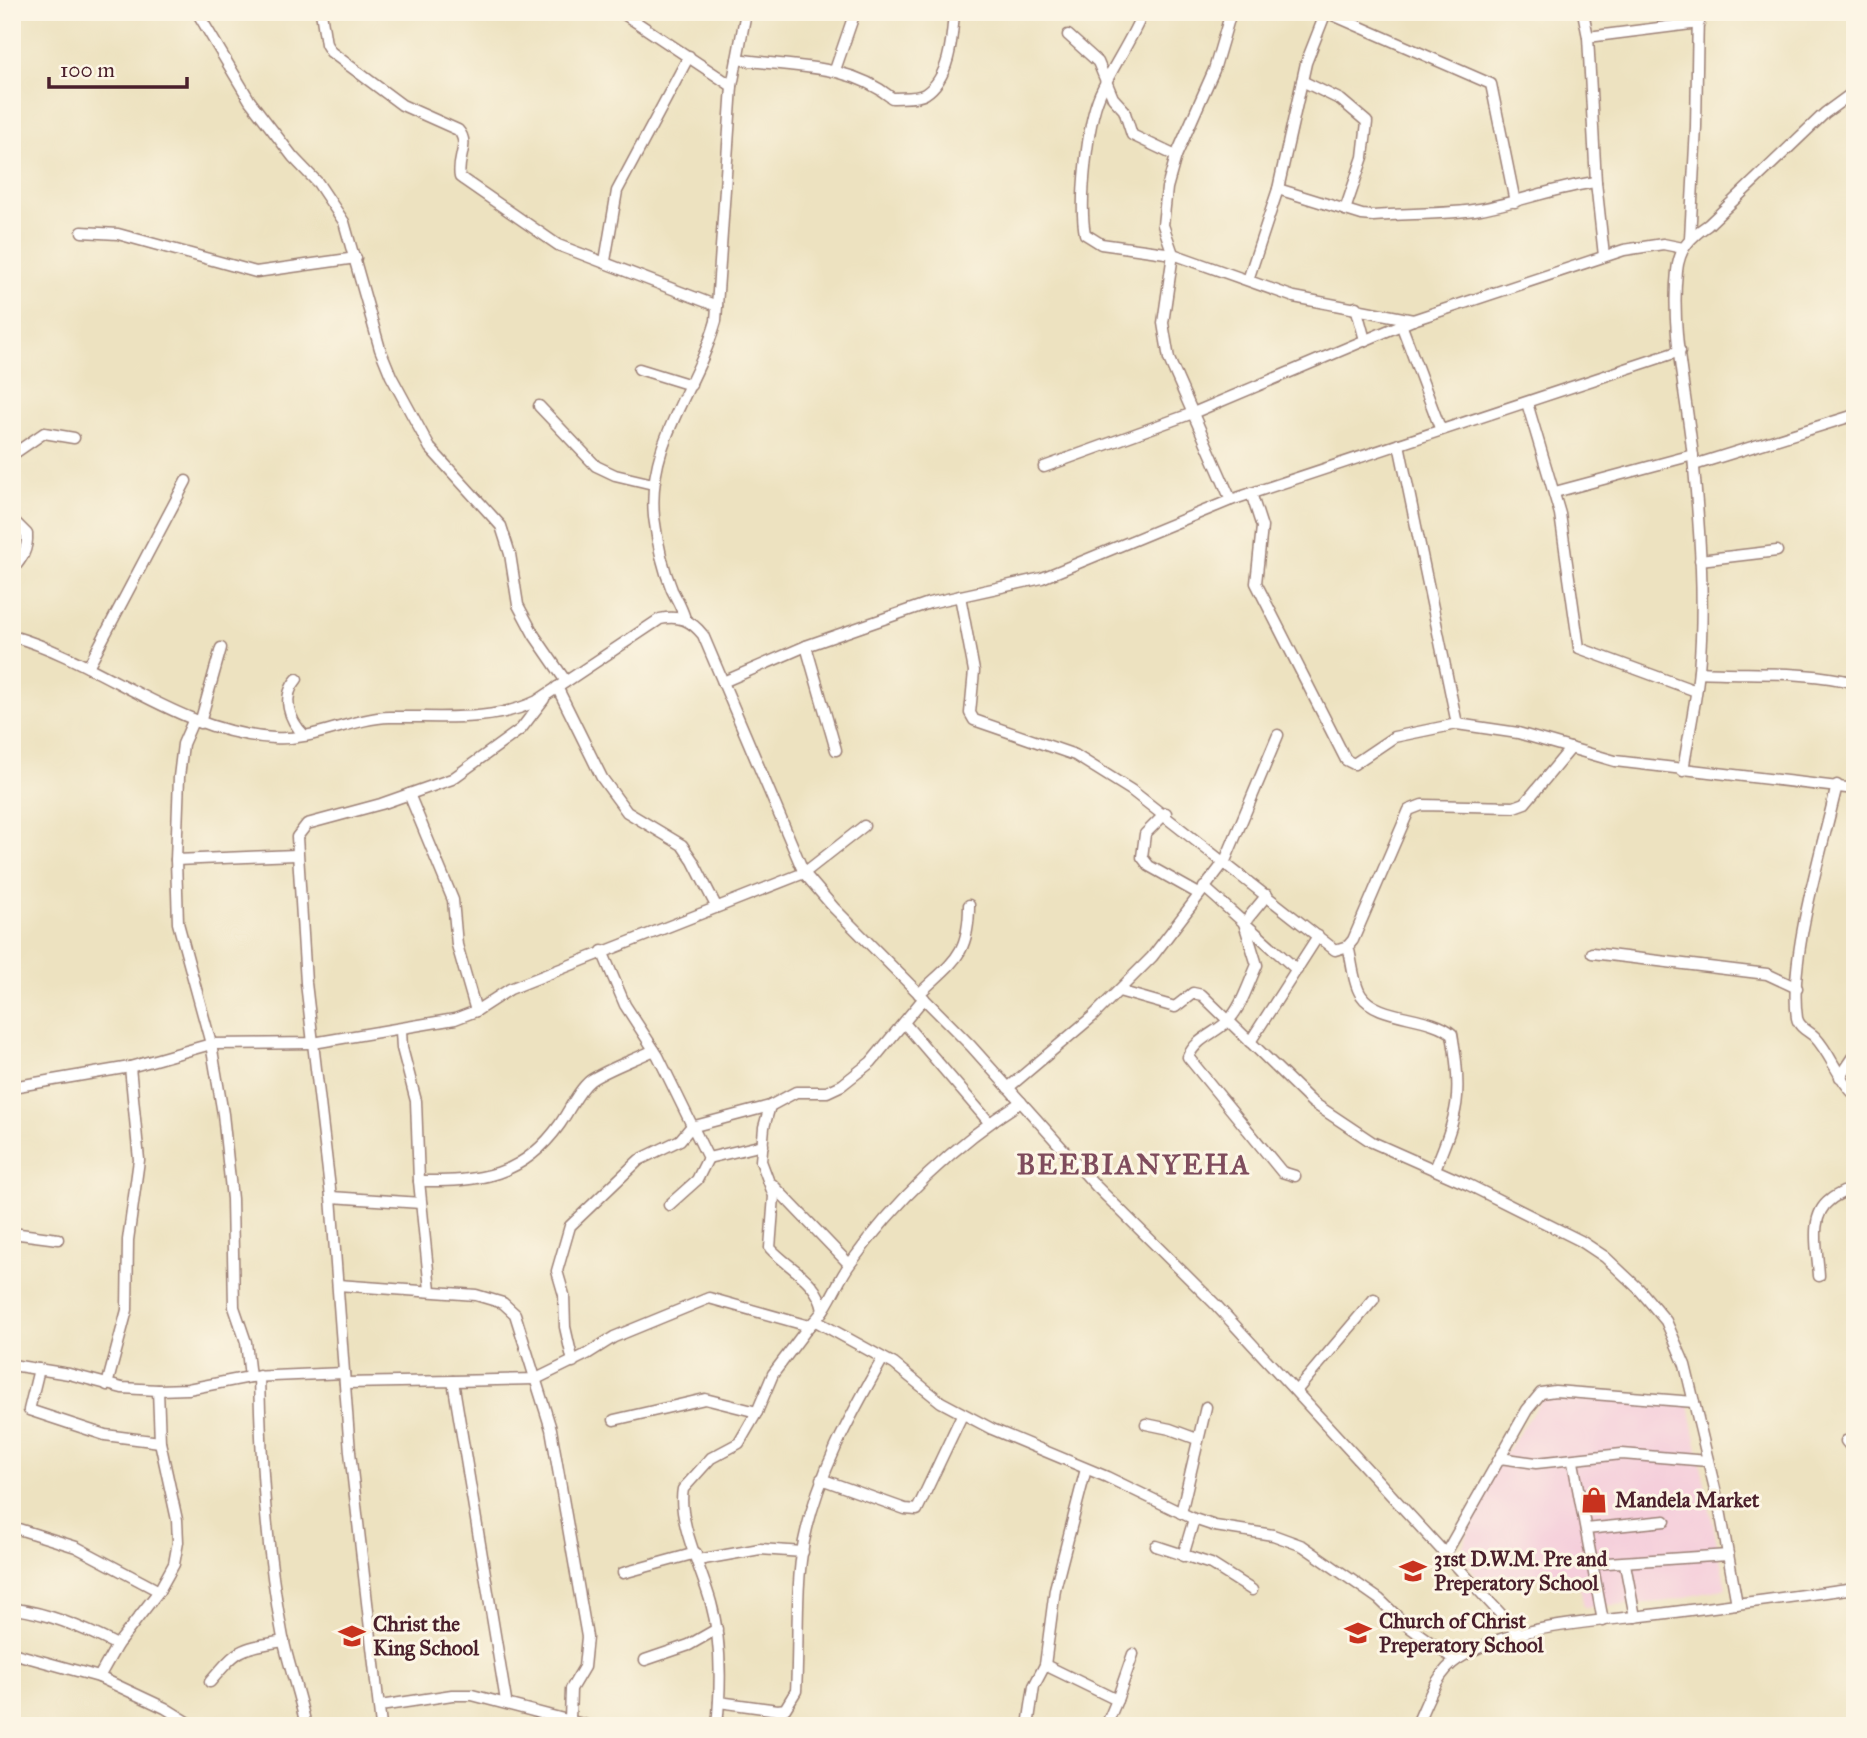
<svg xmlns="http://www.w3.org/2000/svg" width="1867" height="1738" font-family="'IM FELL Great Primer',serif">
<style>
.built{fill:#f5cfdb}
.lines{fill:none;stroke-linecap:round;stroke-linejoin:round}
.minor-casing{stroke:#9c8076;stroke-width:13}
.minor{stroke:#fff;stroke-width:10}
.labels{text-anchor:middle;stroke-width:6;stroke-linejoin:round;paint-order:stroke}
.poi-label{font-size:21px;font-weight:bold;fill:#4a1f2b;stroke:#fcf5e5;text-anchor:start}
.district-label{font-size:28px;font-weight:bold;letter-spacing:2px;fill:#7f4c5d;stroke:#fcf5e5}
</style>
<rect width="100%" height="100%" fill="#fcf5e5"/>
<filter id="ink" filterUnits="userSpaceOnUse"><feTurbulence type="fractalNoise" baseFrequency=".0143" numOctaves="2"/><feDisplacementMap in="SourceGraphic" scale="14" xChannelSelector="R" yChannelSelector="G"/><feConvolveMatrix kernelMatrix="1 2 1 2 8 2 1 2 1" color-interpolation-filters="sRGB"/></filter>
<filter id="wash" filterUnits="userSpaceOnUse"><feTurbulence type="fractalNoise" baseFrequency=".00686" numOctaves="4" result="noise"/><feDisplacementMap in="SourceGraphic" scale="28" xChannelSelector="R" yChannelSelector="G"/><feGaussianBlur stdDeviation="1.57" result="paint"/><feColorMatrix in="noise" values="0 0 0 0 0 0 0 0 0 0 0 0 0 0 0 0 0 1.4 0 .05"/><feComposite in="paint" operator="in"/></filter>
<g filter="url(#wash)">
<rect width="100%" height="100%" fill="#ede2c0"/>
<path class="built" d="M1544,1396l145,9 37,183 -63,14 -79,5 -7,-34 -94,12 -23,-32 32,-80z"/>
</g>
<g filter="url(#ink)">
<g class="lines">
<g class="minor-casing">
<g id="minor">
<path d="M197,12l53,89 43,56 25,26 26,39 36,127 11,27 39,72 71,78 9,28 8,51 16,30 31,45"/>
<path d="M321,12l5,32 5,8 71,53 56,25c13,14 -2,29 2,47l4,3 94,65 159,61"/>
<path d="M621,12l111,74"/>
<path d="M1143,12c-12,29 -30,54 -43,82 -13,30 -21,109 -15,140l16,10 72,10 121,43 119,23"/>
<path d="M1231,12l-17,58 -38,86 -9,32 -4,37 10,29 -10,69 6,36 62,141"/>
<path d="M1326,12l165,72 24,118"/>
<path d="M1583,12l5,25 8,145 8,74"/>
<path d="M1068,35l30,27 15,36 11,12 8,25 44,21"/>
<path d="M1588,37l111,-14"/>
<path d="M737,59c54,9 110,3 155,39 9,-1 25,1 33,-4 25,-16 27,-55 29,-82"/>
<path d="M835,70l20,-58"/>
<path d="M1302,81l39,19 26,22 -4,35 -18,53"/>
<path d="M1278,189l84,26 11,1c35,-3 73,-1 107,-7 40,-7 76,-22 116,-27"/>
<path d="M82,232l36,2 138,38 100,-14"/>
<path d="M1690,238l6,-111 2,-115"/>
<path d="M605,261l12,-70 72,-135"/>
<path d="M1248,280l30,-91 28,-126 20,-51"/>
<path d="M1356,307l9,33"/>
<path d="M1401,324l39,104"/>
<path d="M639,369l52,16"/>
<path d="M1527,403l33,111 19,134 117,43"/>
<path d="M539,406l57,60 19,9 38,9"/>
<path d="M1399,444l58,280"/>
<path d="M12,455l32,-22 30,5"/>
<path d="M1694,465l161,-50"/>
<path d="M1044,467l149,-54 220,-93 211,-70 39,-6 20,4"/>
<path d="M1555,492l138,-37"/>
<path d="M1251,493l11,34 -6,56 90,177 8,4 40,-27 63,-13 61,9 97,28 240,28"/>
<path d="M12,519l15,15c1,15 -5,25 -15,36"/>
<path d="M1700,560l77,-9"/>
<path d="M960,596l14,75 -4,42 4,7 101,35 56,35 204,160 13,-4 5,-6 56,-130 13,-5 92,2 11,-4 46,-55"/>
<path d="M685,619c-3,-11 -8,-19 -13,-29 -9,-22 -15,-49 -18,-73 -7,-77 42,-126 62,-196l16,-235 14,-74"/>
<path d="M12,636c91,26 166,97 262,102 41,3 77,-20 116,-21 49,-1 101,6 147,-16l123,-82c19,-4 31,1 43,16l101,238 30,35 137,138 125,140 120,119 304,330"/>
<path d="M806,646l30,104"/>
<path d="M88,667l98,-186"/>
<path d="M1699,672c51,3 107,-2 156,11"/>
<path d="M297,679c-16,18 -8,41 7,56"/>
<path d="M723,682l83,-36 123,-43 113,-25 189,-78 449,-149"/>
<path d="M557,687l45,91 25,34 55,33 11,16 23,45"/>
<path d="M193,721l-10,23 -4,33 -3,83 2,63 33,121 12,70 9,85 2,108 12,35 4,35"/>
<path d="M200,723l21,-75"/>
<path d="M1683,771c5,-34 13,-67 16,-101 6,-67 1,-135 -5,-202 -5,-64 -24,-132 -17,-197 2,-22 13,-34 31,-46l117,-112 30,-22"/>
<path d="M1837,785c-14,61 -49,173 -40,233 2,10 12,13 18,19 16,17 23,42 40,58"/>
<path d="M409,794l44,106 4,45 19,66"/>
<path d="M1166,813l-21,21 -3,23 7,9 50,28"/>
<path d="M176,860l120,-5"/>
<path d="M1204,887l93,83"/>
<path d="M1267,895l-23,28 13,42c-8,17 -15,41 -28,55 -14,14 -33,18 -41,37l94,115 13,4"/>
<path d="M1348,946c4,14 5,37 13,49 16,25 68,19 91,39 11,62 6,79 -17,135"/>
<path d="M602,951l23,54 33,51 50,102 -11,22 -28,25"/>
<path d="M1592,953l175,21 30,14"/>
<path d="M1119,991l56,16 18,-14 9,2 110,107 60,40 97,43 112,56 24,16 34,32 27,32 19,44 35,145 17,94"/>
<path d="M919,994c34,-33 50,-38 50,-89"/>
<path d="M905,1024l84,98"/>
<path d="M401,1031l1,17 14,53 3,80 11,109"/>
<path d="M1250,1042l68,-106"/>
<path d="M1840,1077l15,-22"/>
<path d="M12,1087l118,-20 81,-23 102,-1 142,-24 21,-8 34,-22 294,-116 60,-47"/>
<path d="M1008,1088l84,-71 60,-60 73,-96 53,-126"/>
<path d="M770,1106l-6,21 -3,34 13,35 -4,52c19,21 47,31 53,62"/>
<path d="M708,1158l55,-13"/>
<path d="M419,1181c60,1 104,-4 141,-57 9,-13 19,-35 31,-44 19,-12 43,-20 63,-30"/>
<path d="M772,1184l77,80"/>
<path d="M331,1197l90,6"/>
<path d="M12,1233l46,6"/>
<path d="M1819,1276c-1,-24 -11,-60 11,-76 7,-6 17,-9 25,-14"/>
<path d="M338,1285l138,10 27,8 12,11 36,115 36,208 -3,30 -13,22 -1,31"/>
<path d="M816,1321l78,43 47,38 51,27 115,48 87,42 21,7 58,9 30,11 76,53 26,25 50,36"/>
<path d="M573,1362l-8,-35 -1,-32 -7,-24 13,-45 69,-66 41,-20 11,-13 79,-21 26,-14h31l15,-7 29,-23 53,-64"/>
<path d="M12,1365l57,9 53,14 36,2 30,-1 62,-12 94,-4"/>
<path d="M39,1369l-10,41 76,25 55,7"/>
<path d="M259,1376c2,88 7,175 24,262 6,29 17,58 23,88"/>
<path d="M453,1381l83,-2 51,-25 27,-17 95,-39 100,28c19,-15 27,-43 41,-62 45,-63 106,-121 171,-162"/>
<path d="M345,1383l108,-2 53,320"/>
<path d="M107,1385l20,-75 1,-70 11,-80 -9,-93"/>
<path d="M1296,1391l78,-92"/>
<path d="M614,1420l91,-21 52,13"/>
<path d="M1146,1424l24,5 27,10"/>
<path d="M1846,1441l9,11"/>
<path d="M1500,1458l36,5 86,-9 86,7"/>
<path d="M1573,1462l30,159"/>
<path d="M821,1479l84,30 12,1 45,-95"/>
<path d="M1181,1513l25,-106"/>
<path d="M12,1527l64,20 83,44"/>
<path d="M1586,1529l79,-8"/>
<path d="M1156,1546l55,18 41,26"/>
<path d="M1446,1553l81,-143 14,-17 14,-2 139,11"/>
<path d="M1183,1556l11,-37"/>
<path d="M698,1560l62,-11 43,3"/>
<path d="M1592,1564l136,-9"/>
<path d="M1625,1564l10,53"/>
<path d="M623,1573l73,-20"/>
<path d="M12,1614l4,-5c35,5 70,20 101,36"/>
<path d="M12,1653l87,24 66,31 29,18"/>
<path d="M645,1660l44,-15 28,-16"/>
<path d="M1045,1665l72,35 -11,26"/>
<path d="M99,1677l18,-32 42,-54 15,-27 4,-22 -1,-22 -17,-78 -2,-52"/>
<path d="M210,1682c30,-35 28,-33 74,-41"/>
<path d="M1117,1700l16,-46"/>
<path d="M719,1702l59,8 7,-1 11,-18c3,-48 -1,-104 8,-150 14,-67 45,-123 78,-181"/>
<path d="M380,1706l72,-11h20l118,31"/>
<path d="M381,1726l-31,-274 -19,-255 -25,-214 -9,-146 10,-13 74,-20 71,-25 69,-50 23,-30"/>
<path d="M717,1726c4,-40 5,-84 -6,-123 -9,-33 -34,-82 -28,-114l28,-31 28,-15 18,-31 16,-38 36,-48"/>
<path d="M1028,1726l6,-40 11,-21 10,-76 31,-120"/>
<path d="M1416,1726c11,-23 20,-53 42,-67 53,-35 139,-37 201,-45 65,-8 131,-17 196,-26"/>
</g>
</g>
<use href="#minor" class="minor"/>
</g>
</g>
<defs>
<g id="shop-bare" transform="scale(2.1)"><path d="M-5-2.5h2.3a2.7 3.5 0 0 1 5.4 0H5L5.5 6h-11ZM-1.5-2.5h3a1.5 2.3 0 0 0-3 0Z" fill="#c8321e" stroke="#fcf5e5" stroke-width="2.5" paint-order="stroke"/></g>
<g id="school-bare" transform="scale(2.1)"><path d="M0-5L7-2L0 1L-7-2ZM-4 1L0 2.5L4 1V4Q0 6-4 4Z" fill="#c8321e" stroke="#fcf5e5" stroke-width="2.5" paint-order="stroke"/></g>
</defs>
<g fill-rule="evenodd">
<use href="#shop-bare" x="1594" y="1500"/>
<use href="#school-bare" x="1413" y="1571"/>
<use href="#school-bare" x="1358" y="1633"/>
<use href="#school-bare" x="352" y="1636"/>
</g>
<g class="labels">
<g class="poi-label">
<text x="1615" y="1507">Mandela Market</text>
<text x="1434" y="1566">31st D.W.M. Pre and<tspan x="1434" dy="24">Preperatory School</tspan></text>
<text x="1379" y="1628">Church of Christ<tspan x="1379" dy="24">Preperatory School</tspan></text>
<text x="373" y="1631">Christ the<tspan x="373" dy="24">King School</tspan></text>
</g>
<g class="district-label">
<text x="1134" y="1174">BEEBIANYEHA</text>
</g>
</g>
<rect width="1867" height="1738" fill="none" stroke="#fcf5e5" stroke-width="42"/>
<path d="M49 77v10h138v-10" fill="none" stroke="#4a1f2b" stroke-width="3.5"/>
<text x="60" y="77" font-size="21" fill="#4a1f2b" stroke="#fcf5e5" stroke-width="5" paint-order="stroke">100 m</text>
</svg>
